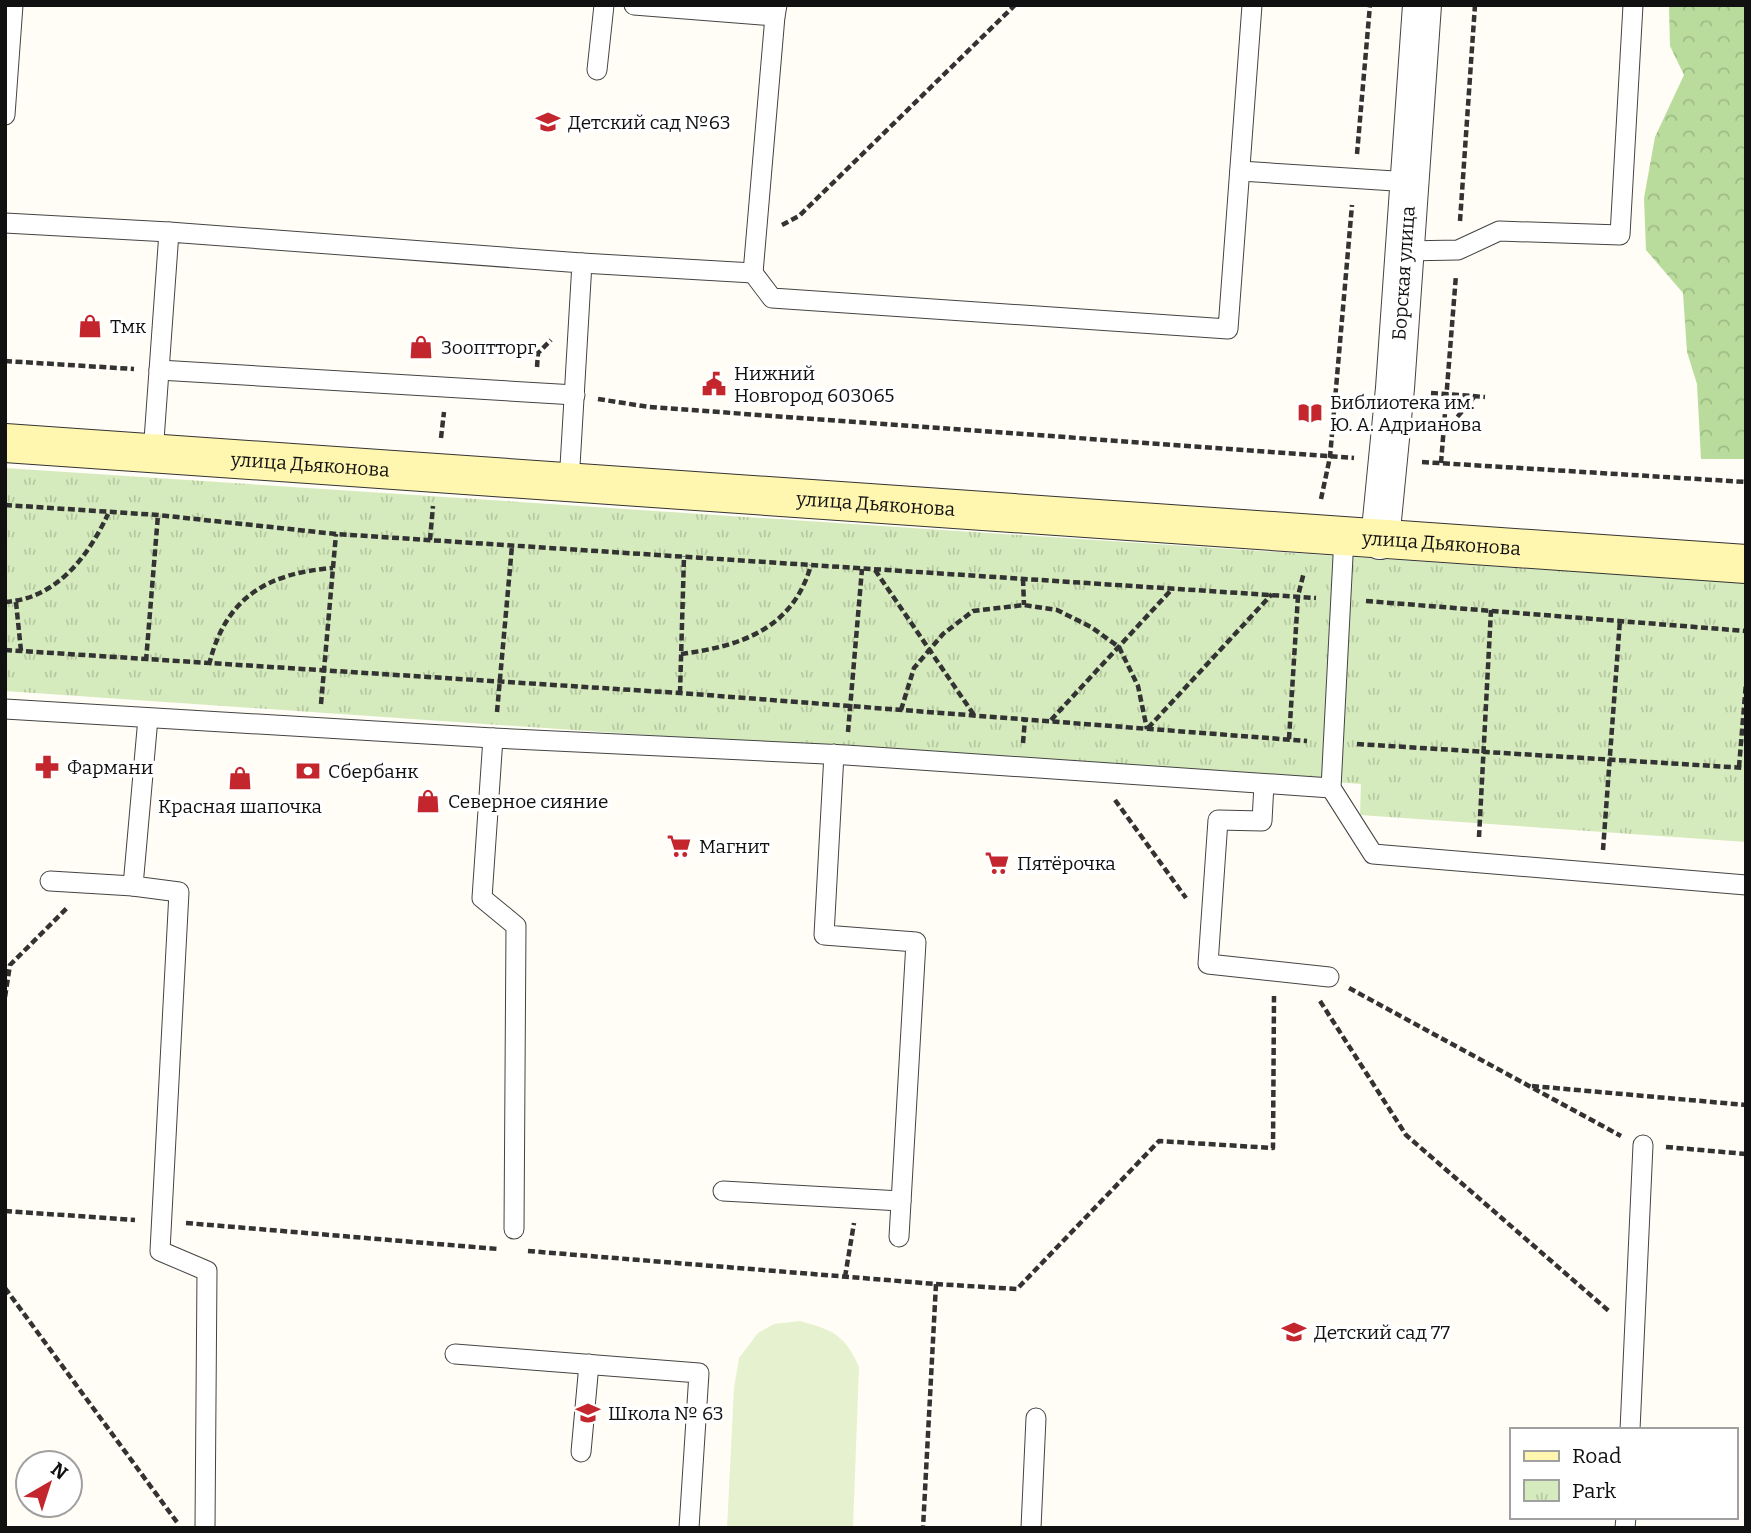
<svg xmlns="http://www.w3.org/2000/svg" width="1751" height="1533" font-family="Bitter,serif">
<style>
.forest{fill:url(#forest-crowns)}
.park{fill:url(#park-tufts)}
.pitch{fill:#e6f2cf}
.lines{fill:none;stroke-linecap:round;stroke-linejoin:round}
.service-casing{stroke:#444;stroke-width:21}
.minor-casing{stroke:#444;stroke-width:40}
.secondary-casing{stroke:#333;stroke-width:40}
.path{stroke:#333;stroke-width:4.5;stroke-dasharray:7 3.5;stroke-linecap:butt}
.service{stroke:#fff;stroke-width:19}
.minor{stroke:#fff;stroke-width:38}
.secondary{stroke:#fff6b0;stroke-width:38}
.labels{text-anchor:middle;stroke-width:7;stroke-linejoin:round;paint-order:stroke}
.poi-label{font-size:19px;fill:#111;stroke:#fff;text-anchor:start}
.street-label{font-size:19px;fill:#111;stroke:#fff}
</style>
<defs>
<pattern id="forest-crowns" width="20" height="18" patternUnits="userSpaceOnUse" patternTransform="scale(1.75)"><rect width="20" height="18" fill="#b9dc9c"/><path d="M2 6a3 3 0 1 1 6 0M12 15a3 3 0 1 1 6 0" fill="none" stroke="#9ebc85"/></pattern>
<pattern id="park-tufts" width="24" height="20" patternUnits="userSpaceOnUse" patternTransform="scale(1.75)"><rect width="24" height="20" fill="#d5ebbd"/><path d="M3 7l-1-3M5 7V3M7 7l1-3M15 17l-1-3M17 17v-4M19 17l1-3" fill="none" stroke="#b6c8a1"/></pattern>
</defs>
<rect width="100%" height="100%" fill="#fffdf5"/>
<path class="forest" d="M1669,5h77v454h-45l-4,-75 -10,-32 -4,-59 -37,-43 -2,-52 11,-61 29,-62 -14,-29z"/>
<path class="park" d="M5,468l1741,115v259l-386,-27 1,-31 -1356,-93z"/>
<path class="pitch" d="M800,1321c33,9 45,14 59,46l-6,161h-126l7,-140 5,-30 19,-25 16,-9z"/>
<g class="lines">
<g class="service-casing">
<g id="service">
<path d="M634,5l141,11 2,-11"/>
<path d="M597,70l7,-65"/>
<path d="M5,115l8,-110"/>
<path d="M1240,171l170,11"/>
<path d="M5,223l164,9"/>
<path d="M1405,251l53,-1 41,-19 121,4 13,-230"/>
<path d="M582,263l171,10 19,25 456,31 24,-324"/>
<path d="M753,273l22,-257"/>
<path d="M159,370l416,25"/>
<path d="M153,454l16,-222 413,31 -13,220"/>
<path d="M1344,537l-13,251 42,66 373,31"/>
<path d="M5,709l488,29 353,17 485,33"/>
<path d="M148,718l-15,168 46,6 -19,359 47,20 -2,257"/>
<path d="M493,738l-11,160 34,28 -2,303"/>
<path d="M834,754l-10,181 92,7 -17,295"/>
<path d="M1264,784l-2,37 -44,-1 -10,144 121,13"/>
<path d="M50,881l83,5"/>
<path d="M723,1191l178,10"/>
<path d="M455,1354l244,19 -10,155"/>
<path d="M1630,1430l13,-285"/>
<path d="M581,1452l8,-88"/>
<path d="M1031,1528l5,-110"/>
<path d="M1625,1528l1,-11"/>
</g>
</g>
<g class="minor-casing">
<g id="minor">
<path id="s1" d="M1380,540l15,-152 27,-383"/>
</g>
</g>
<g class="secondary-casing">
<g id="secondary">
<path id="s2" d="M5,443l1741,121"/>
</g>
</g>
<g class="path">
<path d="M1357,154l13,-149"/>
<path d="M1460,221l15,-216"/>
<path d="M782,225l17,-9 216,-211"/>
<path d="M5,361l129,8"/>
<path d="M537,367l1,-14 13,-13"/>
<path d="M1431,393l54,4"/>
<path d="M598,399l51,8 705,51"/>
<path d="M1444,433l30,-36"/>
<path d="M441,438l3,-26"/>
<path d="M1422,462l324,20"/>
<path d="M1441,463l15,-188"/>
<path d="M1321,499l9,-42 22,-252"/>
<path d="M5,505l153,10 178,19 980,64"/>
<path d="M430,540l3,-34"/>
<path d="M875,570l99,145"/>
<path d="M1023,579l1,26"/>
<path d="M1366,601l380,30"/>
<path d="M5,602c51,-3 83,-45 103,-88"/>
<path d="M16,602l5,49"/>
<path d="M5,650l675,43 627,48"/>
<path d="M681,654c60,-8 112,-25 130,-89"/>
<path d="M146,661l12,-146"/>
<path d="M209,665c16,-67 58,-92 124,-97"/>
<path d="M680,693l4,-137"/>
<path d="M321,704l15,-170"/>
<path d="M901,710l13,-42 29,-34 30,-23 51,-6 33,5 34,17 28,20 19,39 9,43"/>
<path d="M497,712l15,-166"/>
<path d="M1051,720l122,-132"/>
<path d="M1148,728l124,-134"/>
<path d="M848,732l14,-163"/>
<path d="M1289,739l9,-143 6,-24"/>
<path d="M1023,743l2,-24"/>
<path d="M1357,744l389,24"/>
<path d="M1739,767l7,-84"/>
<path d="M1115,800l71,98"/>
<path d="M1479,837l12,-227"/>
<path d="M1603,850l17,-230"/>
<path d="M1349,988l272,148"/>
<path d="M5,997l5,-32 58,-58"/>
<path d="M1320,1001l86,134 204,177"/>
<path d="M1532,1086l214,19"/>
<path d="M1666,1147l80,7"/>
<path d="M5,1211l130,9"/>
<path d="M186,1223l312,26"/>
<path d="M528,1251l408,33 -13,244"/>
<path d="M845,1277l9,-54"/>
<path d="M936,1284l81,5 142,-148 114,7 1,-152"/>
<path d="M5,1288l174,237"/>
</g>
<use href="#service" class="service"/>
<use href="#minor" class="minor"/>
<use href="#secondary" class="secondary"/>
</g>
<defs>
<g id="school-bare" transform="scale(1.89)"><path d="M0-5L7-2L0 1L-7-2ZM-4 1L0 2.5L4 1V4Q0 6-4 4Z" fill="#c4262e" stroke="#fff" stroke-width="2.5" paint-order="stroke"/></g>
<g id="shop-bare" transform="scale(1.89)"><path d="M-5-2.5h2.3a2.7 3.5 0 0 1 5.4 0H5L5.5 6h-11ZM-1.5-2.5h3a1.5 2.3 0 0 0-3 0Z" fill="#c4262e" stroke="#fff" stroke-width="2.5" paint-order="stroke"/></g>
<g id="civic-bare" transform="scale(1.89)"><path d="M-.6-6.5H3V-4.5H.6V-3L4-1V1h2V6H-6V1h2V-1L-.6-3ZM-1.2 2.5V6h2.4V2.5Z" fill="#c4262e" stroke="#fff" stroke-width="2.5" paint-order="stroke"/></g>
<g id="library-bare" transform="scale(1.89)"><path d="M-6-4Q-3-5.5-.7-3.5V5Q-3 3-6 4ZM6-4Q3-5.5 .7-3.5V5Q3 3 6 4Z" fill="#c4262e" stroke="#fff" stroke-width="2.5" paint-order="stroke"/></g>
<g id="pharmacy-bare" transform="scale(1.89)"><path d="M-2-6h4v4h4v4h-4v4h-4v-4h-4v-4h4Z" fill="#c4262e" stroke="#fff" stroke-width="2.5" paint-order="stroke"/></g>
<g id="bank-bare" transform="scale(1.89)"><path d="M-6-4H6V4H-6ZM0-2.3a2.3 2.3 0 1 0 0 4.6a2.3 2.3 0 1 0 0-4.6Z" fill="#c4262e" stroke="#fff" stroke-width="2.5" paint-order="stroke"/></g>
<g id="supermarket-bare" transform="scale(1.89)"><path d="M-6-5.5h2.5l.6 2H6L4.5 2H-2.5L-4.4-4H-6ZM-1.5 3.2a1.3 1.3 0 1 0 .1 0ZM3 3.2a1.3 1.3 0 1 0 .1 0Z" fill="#c4262e" stroke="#fff" stroke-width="2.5" paint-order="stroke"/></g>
</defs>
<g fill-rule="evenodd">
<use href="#school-bare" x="548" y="122"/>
<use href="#shop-bare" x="90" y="326"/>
<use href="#shop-bare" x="421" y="347"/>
<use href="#civic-bare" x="714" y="384"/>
<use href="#library-bare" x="1310" y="413"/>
<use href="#pharmacy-bare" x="47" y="767"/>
<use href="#bank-bare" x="308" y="771"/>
<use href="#shop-bare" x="240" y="778"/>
<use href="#shop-bare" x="428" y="801"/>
<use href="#supermarket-bare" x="679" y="846"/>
<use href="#supermarket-bare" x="997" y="863"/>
<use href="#school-bare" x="1294" y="1332"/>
<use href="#school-bare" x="588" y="1413"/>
</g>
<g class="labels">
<g class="poi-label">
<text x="568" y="129">Детский сад №63</text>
<text x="110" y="333">Тмк</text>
<text x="441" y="354">Зооптторг</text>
<text x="734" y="380">Нижний<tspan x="734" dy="22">Новгород 603065</tspan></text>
<text x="1330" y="409">Библиотека им.<tspan x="1330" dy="22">Ю. А. Адрианова</tspan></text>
<text x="67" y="774">Фармани</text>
<text x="328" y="778">Сбербанк</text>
<text x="448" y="808">Северное сияние</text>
<text x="240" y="813" text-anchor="middle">Красная шапочка</text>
<text x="699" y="853">Магнит</text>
<text x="1017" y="870">Пятёрочка</text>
<text x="1314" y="1339">Детский сад 77</text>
<text x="608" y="1420">Школа № 63</text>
</g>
<g class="street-label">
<text dy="7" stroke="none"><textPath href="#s1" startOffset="268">Борская улица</textPath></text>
<text dy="7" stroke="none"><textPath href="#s2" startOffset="306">улица Дьяконова</textPath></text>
<text dy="7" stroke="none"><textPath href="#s2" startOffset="873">улица Дьяконова</textPath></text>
<text dy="7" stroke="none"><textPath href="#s2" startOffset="1440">улица Дьяконова</textPath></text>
</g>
</g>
<rect width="1751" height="1533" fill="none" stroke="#111111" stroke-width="14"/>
<rect x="1510" y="1428" width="228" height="91" fill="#ffffff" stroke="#a0a0a0" stroke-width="2"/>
<rect x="1524" y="1451" width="35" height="10" fill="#fff6b0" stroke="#a0a0a0" stroke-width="2"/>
<text x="1572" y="1463" font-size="21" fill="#111111">Road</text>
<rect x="1524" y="1480" width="35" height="21" fill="url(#park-tufts)" stroke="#a0a0a0" stroke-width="2"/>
<text x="1572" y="1498" font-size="21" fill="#111111">Park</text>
<g transform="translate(49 1484) rotate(39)"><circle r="33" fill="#ffffff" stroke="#a0a0a0" stroke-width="2"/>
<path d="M0-5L12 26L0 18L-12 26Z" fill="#c4262e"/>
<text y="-10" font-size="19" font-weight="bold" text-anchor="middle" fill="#111111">N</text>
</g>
</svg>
